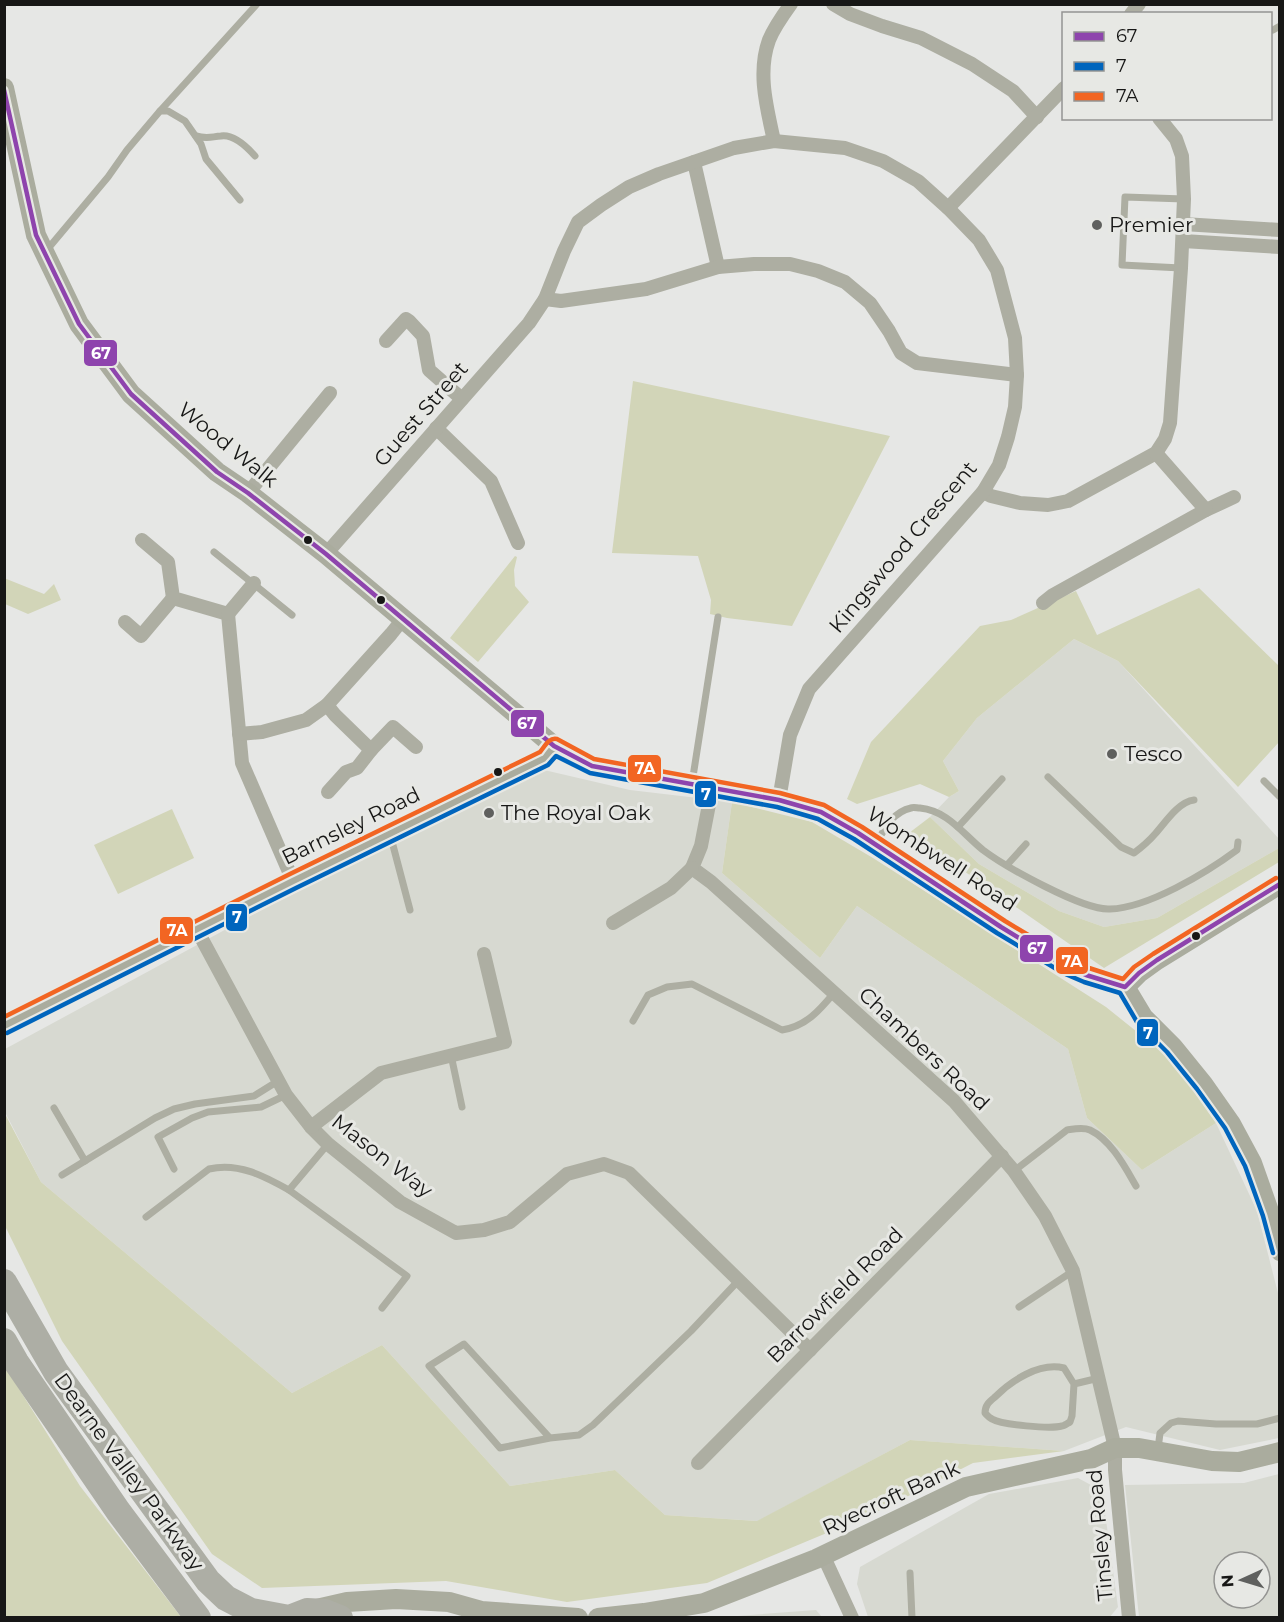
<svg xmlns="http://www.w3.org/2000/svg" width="1284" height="1622" font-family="Montserrat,sans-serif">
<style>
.built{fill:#d7d9d1;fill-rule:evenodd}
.green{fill:#d2d5b8}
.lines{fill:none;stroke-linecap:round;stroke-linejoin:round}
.lane{stroke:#adaea2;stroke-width:7}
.street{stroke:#adaea2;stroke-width:14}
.secondary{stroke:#aaac9e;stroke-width:20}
.highway{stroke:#adaea5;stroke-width:26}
.bus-1-casing{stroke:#e7e8e4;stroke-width:9}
.bus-2-casing{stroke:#e7e8e4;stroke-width:9}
.bus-3-casing{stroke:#e7e8e4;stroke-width:9}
.bus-1{stroke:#8e44ad;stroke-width:4.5}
.bus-2{stroke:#0065bd;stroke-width:4.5}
.bus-3{stroke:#f26522;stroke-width:4.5}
.poi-dot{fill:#5f605e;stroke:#e7e8e4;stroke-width:2}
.bus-dot{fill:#171716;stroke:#e7e8e4;stroke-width:2}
.labels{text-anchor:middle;stroke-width:6;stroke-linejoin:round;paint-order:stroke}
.poi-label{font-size:21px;fill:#171716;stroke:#e7e8e4;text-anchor:start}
.street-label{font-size:21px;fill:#171716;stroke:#e7e8e4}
.line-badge{stroke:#e7e8e4;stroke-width:2}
.badge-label{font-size:16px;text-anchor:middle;font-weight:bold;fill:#fff}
</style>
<rect width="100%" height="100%" fill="#e6e7e5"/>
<g class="built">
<path d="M1074,639l44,22 161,178v9l-122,70 -53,9 -45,-16 -80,-47 -49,-47 19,-20 10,-6 -16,-30 34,-43z"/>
<path d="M544,770l86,20 102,12 -10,71 98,85 37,-52 211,143 19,69 55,52 74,-47 41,88 22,86v141l-59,12 -94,-23 -62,24 -154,-11 -152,81 -93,-6 -50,-45 -105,16 -128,-141 -90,48 -251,-211 -36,-70v-63l266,-144z"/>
<path d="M1279,1474v143h-140l-14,-132 119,-2zM1224,1562h36v36h-36z"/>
<path d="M1078,1478l24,13 16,116 -9,11 -241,-1 -11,-33 3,-17 129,-73z"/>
<path d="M816,1610l6,7h-98z"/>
</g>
<g class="green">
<path d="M633,381l257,55 -98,190 -65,-8 -17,-4 1,-14 -13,-44 -86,-3z"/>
<path d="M515,556l2,1 -3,13 1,16 14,16 -51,60 -28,-24z"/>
<path d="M4,578l40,16 10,-10 7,16 -33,14 -23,-10z"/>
<path d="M1199,588l80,78v76l-41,45 -120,-126 -44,-22 -97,79 -34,43 16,30 -10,6 -29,-13 -63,20 -10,-5 24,-57 109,-116 31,-6 65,-29 21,44z"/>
<path d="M732,802l80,20 61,36 233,149 66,53 44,63 -74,47 -55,-52 -19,-69 -211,-143 -37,52 -98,-85z"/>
<path d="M172,809l22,49 -76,36 -24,-49z"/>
<path d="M930,817l49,47 80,47 45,16 53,-9 122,-70v14l-175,106 -195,-135z"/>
<path d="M4,1112l37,70 251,211 90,-48 128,141 105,-16 50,45 92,6 153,-81 154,11 -91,12 -96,49 -170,71 -140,19 -121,-21 -184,7 -50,-34 -150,-213 -57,-115z"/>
<path d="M4,1365l76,121 101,131h-176z"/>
</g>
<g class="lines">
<g class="lane">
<path d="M1273,30l7,-4"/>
<path d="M160,111l97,-107"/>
<path d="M196,136c11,3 14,1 25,0 13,-2 26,11 34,20"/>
<path d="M46,251l62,-74 19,-27 33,-39h8l17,10 16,23 5,15 34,41"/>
<path d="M1181,268l-59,-3 3,-68 59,2"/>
<path d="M214,552l78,63"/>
<path d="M1048,777l73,70 13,6c8,-6 15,-12 21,-19 10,-11 23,-32 39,-34"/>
<path d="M1264,781l16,16"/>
<path d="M692,783l26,-166"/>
<path d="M958,827l44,-48"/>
<path d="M390,834l20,76"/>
<path d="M877,842c8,-14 16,-30 34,-34 2,-1 6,0 9,0 28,3 42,25 63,42 21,16 101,61 127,59 38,-1 96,-36 127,-59l1,-8"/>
<path d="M1007,865l19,-21"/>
<path d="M633,1021l15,-26 19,-8 25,-3 90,46c24,-4 37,-19 52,-37"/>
<path d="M451,1055l11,52"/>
<path d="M54,1108l31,53"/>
<path d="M174,1169l-16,-32 34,-19 16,-6 53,-5 25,-12"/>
<path d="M1014,1171l53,-41c7,-1 16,-3 23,0 21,10 35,37 46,56"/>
<path d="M62,1175l93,-57 19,-9 21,-5 59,-8 24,-15"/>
<path d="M289,1190l118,86 -25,32"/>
<path d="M146,1217l63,-48c29,-7 55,7 80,21l39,-46"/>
<path d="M1019,1307l54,-36"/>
<path d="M1074,1384l-2,32 -2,6c-2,1 -6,4 -8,4 -12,3 -60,-1 -70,-7 -4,-2 -4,-3 -7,-6 0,-8 4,-11 10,-16 16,-16 44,-35 69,-29l10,16 25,-6"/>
<path d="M550,1438l-86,-94 -35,22 71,82 50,-10 29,-3 14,-10 98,-94 48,-51"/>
<path d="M1158,1449l2,-16 11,-10 7,-2 38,3h41l23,-6"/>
<path d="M910,1573l2,45"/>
</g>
<g class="street">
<path d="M833,4l17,10 32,12 39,12 51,26 41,27 24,26"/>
<path d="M1131,14l8,-10"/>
<path d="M774,141c-7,-33 -17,-68 -5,-101 5,-12 14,-25 22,-36"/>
<path d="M694,162l24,105"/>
<path d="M948,208l116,-120"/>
<path d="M1183,224l97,6"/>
<path d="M1183,241l97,6"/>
<path d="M545,299l16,2 85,-12 72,-22 36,-3h36l28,7 27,11 25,21 19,28 12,22 16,10 100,12"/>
<path d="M386,341l20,-22 3,2 14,15 6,34 33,29"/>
<path d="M436,428l55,53 27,62"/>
<path d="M983,492l8,4 29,7 28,2 20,-4 88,-48 9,-14 5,-16 11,-155 3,-69 -2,-43 -6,-17 -17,-21"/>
<path d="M248,493l82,-100"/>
<path d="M1206,510l28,-13"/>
<path d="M142,540l26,22 5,36 55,16 14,149 51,118"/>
<path d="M326,554l203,-231 16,-24 19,-48 14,-29 23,-17 28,-18 30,-13 75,-26 40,-7 71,7 38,13 35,20 30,27 31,32 18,30 18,68 2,37 -2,32 -7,30 -9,28 -16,27 -174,197 -19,46 -11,65"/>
<path d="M1043,603l10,-8 153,-85 -50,-57"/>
<path d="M228,614l26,-31"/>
<path d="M125,622l16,14 32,-38"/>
<path d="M327,705l8,10 36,35"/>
<path d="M239,734l23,-2 44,-12 21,-15 64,-71 12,-15"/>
<path d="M712,789l-11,57 -9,22 19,14 243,219 60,70 31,45 28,55 42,177v22l14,148"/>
<path d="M328,792l18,-20 11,-4 14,-18 22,-23 23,20"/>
<path d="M613,923l58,-35 21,-20"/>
<path d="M197,930l89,165 25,32 17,17 72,58 56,31 28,-3 26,-8 57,-48 37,-10 25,9 181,177"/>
<path d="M311,1127l70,-54 124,-31 -21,-88"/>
<path d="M698,1463l304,-307"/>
<path d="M823,1555l29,63"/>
</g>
<g class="secondary">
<path d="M4,88l32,147 43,89 52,70 86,78 31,21 78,61 228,192 38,20 187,34 42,12 37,21 143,94 66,40 19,8 39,12"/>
<path d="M1125,987l18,30 30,30 30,37 28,40 21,39 18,51 10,37"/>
<path d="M1125,987l14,-14 18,-13 123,-76"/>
<path d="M4,1026l289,-145 252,-123 9,-12"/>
<path d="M312,1610l35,-8 49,-3 53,3 32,9 97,7"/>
<path d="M598,1618l46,-5 60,-10 112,-44 150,-72 125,-28 24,-11h24l73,13 27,1 41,-10"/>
</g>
<g class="highway">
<path d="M4,1282l52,90 152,209 18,17 25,13 38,7 18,-7 18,1 15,6"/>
<path d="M4,1341l12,21 102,149 80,107"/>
</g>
<g class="bus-1-casing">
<path id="bus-1" d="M4,90l32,145 43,89 52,70 86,78 31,21 78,61 228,192 38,20 187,34 42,12 37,21 143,94 66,40 19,8 39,12 14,-14 18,-13 123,-76"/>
</g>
<g class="bus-2-casing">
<path id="bus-2" d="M7,1033l289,-145 252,-123 8,-9 34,17 187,34 41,12 36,20 143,94 66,40 21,9 36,11 17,29 30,30 30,37 28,39 20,38 18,50 10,37"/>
</g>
<g class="bus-3-casing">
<path id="bus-3" d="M4,1017l286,-143 250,-122c5,-6 9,-15 17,-13l37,20 186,34 44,12 38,22 143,94 65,39 19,8 34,11 11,-12 19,-13 123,-76"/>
</g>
<use href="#bus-1" class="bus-1"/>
<use href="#bus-2" class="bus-2"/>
<use href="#bus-3" class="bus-3"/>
</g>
<g class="poi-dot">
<circle cx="1097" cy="225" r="6"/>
<circle cx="1112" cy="754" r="6"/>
<circle cx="489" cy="813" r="6"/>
</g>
<g class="bus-dot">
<circle cx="308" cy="540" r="5"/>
<circle cx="381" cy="600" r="5"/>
<circle cx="498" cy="772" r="5"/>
<circle cx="1196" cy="936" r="5"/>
</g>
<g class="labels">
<g class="poi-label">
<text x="1109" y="232">Premier</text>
<text x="1124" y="761">Tesco</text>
<text x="501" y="820">The Royal Oak</text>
</g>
<g class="street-label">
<text transform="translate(421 414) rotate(-49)" y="7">Guest Street</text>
<text transform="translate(228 445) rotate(39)" y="7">Wood Walk</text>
<text transform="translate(903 547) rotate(-50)" y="7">Kingswood Crescent</text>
<text transform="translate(351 826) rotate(-26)" y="7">Barnsley Road</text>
<text transform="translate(942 859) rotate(33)" y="7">Wombwell Road</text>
<text transform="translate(924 1049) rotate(43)" y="7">Chambers Road</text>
<text transform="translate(382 1156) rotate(38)" y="7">Mason Way</text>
<text transform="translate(835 1295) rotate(-45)" y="7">Barrowfield Road</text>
<text transform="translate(129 1472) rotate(54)" y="7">Dearne Valley Parkway</text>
<text transform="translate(891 1498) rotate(-25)" y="7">Ryecroft Bank</text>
<text transform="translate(1100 1535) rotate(-95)" y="7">Tinsley Road</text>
</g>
</g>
<g class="line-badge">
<rect x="83" y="339" width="35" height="28" rx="6" fill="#8e44ad"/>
<rect x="510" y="709" width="35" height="29" rx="6" fill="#8e44ad"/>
<rect x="627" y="754" width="35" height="29" rx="6" fill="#f26522"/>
<rect x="694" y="780" width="23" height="28" rx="6" fill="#0065bd"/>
<rect x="225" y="903" width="23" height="29" rx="6" fill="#0065bd"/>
<rect x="159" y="916" width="35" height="29" rx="6" fill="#f26522"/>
<rect x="1019" y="934" width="35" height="29" rx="6" fill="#8e44ad"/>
<rect x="1055" y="946" width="34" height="29" rx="6" fill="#f26522"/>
<rect x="1136" y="1018" width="23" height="29" rx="6" fill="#0065bd"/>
</g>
<g class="badge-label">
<text x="101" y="359">67</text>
<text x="527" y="729">67</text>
<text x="645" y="774">7A</text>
<text x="706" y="800">7</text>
<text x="237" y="923">7</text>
<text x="177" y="936">7A</text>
<text x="1037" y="954">67</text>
<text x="1072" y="967">7A</text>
<text x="1148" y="1039">7</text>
</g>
<rect width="1284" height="1622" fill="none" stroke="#171716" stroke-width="12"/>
<rect x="1062" y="12" width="210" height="108" fill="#e7e8e4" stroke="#949492" stroke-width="1.5"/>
<rect x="1074" y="32" width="30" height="9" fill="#8e44ad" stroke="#949492" stroke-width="1.5"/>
<text x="1116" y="42" font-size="18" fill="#171716">67</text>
<rect x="1074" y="62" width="30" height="9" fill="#0065bd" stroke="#949492" stroke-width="1.5"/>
<text x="1116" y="72" font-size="18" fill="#171716">7</text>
<rect x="1074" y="92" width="30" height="9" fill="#f26522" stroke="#949492" stroke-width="1.5"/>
<text x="1116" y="102" font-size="18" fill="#171716">7A</text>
<g transform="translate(1242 1580) rotate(266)"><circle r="28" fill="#e7e8e4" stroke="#949492" stroke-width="1.5"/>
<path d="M0-4.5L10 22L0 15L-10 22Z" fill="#5f605e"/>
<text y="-9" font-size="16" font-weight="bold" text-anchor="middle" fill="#171716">N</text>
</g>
</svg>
